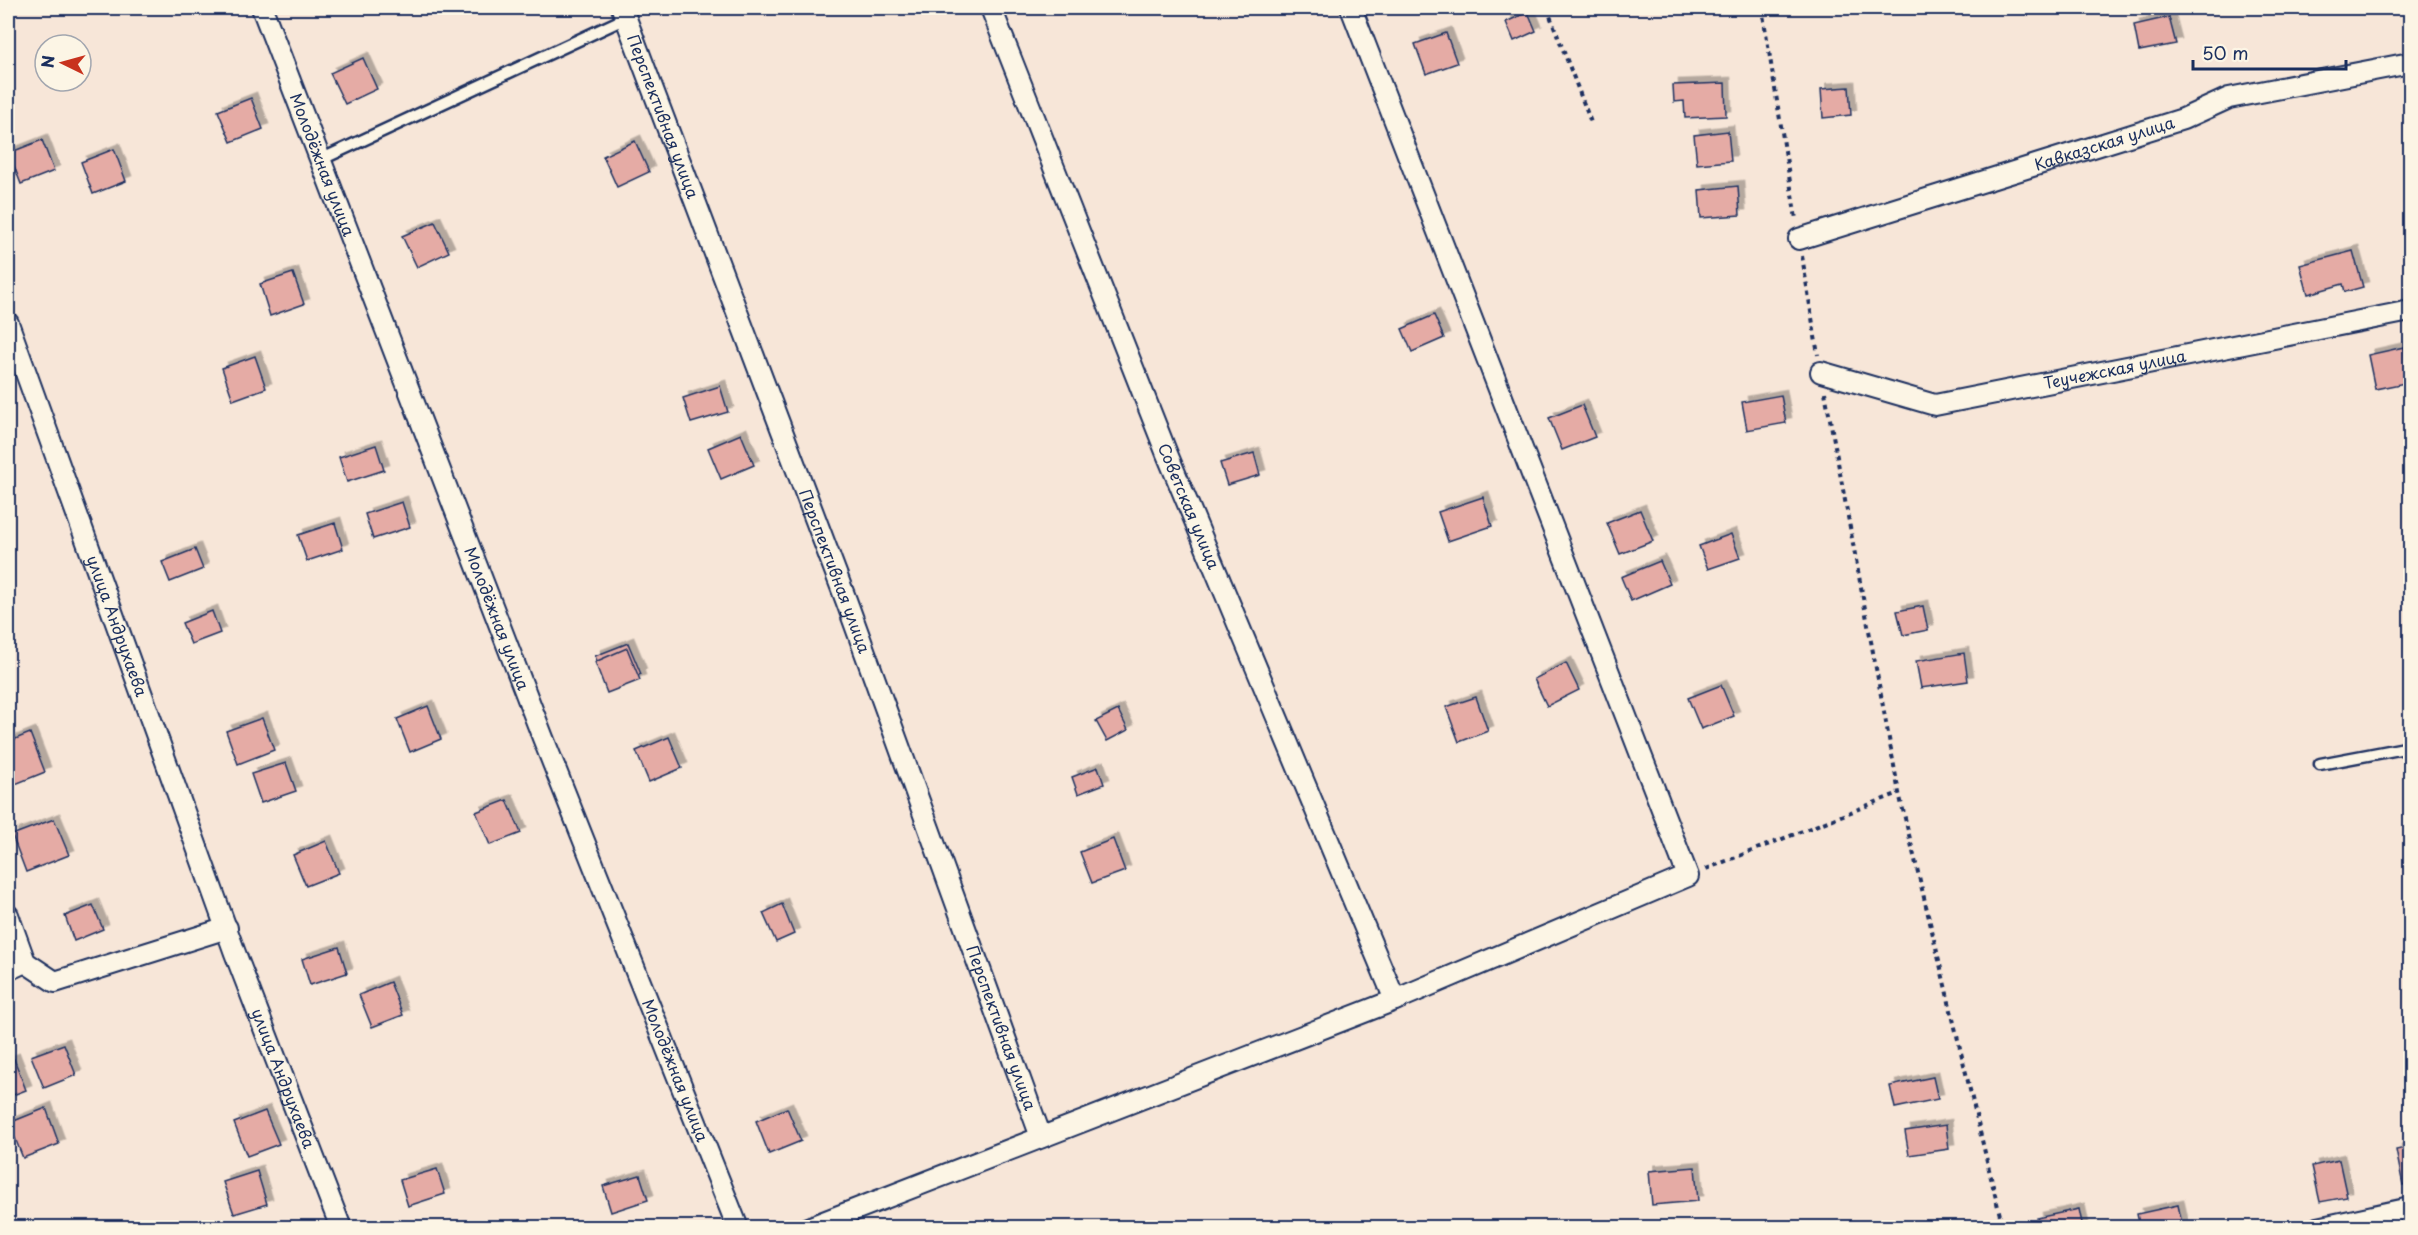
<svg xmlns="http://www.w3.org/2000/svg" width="2418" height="1235" font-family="'Playpen Sans',sans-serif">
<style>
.building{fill:#e5aba5;stroke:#1b2f5e;stroke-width:1.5;filter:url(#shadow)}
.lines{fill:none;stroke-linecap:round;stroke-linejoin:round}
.lane-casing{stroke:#1b2f5e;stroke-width:15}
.street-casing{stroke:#1b2f5e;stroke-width:24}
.path{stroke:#1b2f5e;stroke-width:4;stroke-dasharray:4.5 4.5;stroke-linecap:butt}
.lane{stroke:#fcf5e5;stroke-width:10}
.street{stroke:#fcf5e5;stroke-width:20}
.labels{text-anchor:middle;stroke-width:5;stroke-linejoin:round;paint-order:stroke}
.street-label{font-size:16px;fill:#1b2f5e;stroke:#fcf5e5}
</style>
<defs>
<filter id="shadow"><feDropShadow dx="5.5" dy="-5.5" stdDeviation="0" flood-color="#0004"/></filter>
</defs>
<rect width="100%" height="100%" fill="#f7e6d8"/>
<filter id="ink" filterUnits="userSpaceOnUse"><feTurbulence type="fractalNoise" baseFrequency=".0167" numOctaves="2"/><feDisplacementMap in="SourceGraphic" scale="12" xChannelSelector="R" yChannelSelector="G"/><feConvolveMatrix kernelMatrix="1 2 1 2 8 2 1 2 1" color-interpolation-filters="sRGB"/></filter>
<g filter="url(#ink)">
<g class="building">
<path d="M1528,12l8,19 -22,10 -8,-19z"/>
<path d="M2169,17l7,27 -37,7 -5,-26z"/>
<path d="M1446,33l11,30 -31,11 -11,-30z"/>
<path d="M363,58l14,31 -32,15 -15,-31z"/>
<path d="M1725,83l1,33 -41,2 -1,-17 -10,1 -1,-17z"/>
<path d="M1849,87l2,28 -28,3 -2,-29z"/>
<path d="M251,98l12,31 -32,13 -13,-31z"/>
<path d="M1728,131l3,30 -34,3 -3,-29z"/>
<path d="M42,140l12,31 -33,13 -12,-31z"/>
<path d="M635,141l14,31 -32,15 -14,-31z"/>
<path d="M114,149l12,32 -33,13 -12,-32z"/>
<path d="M1738,186l2,29 -39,3 -2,-28z"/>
<path d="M435,222l14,30 -32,15 -15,-31z"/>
<path d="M2353,251l10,36 -18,5 -2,-8 -35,10 -8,-29z"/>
<path d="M293,273l11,31 -34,12 -10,-32z"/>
<path d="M1434,315l10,23 -32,14 -10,-23z"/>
<path d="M2404,347l6,35 -35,7 -7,-34z"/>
<path d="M255,356l11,32 -33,12 -11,-32z"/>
<path d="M720,386l8,26 -37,11 -8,-25z"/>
<path d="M1781,395l5,28 -39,7 -5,-28z"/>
<path d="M1582,405l13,32 -33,13 -13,-32z"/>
<path d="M741,434l13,31 -33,14 -13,-31z"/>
<path d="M376,445l8,25 -37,12 -8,-25z"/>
<path d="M1254,453l6,22 -33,10 -7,-22z"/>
<path d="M1483,497l9,29 -44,15 -10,-29z"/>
<path d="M402,502l8,25 -37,12 -8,-25z"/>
<path d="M1640,510l13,31 -33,13 -13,-31z"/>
<path d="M335,523l8,26 -36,12 -9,-26z"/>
<path d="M1731,534l9,24 -32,11 -9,-23z"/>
<path d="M195,549l8,20 -33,13 -8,-20z"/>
<path d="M1660,561l10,23 -39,17 -10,-24z"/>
<path d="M1923,606l5,24 -25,5 -6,-24z"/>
<path d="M212,611l8,22 -29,11 -9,-21z"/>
<path d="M628,643l13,31 -33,14 -13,-32z"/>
<path d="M627,648l13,32 -33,13 -12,-31z"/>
<path d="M1964,653l4,28 -47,7 -5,-27z"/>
<path d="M1566,663l13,27 -32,16 -13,-27z"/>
<path d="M1721,685l13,31 -33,13 -13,-31z"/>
<path d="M1476,697l12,34 -29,11 -13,-35z"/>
<path d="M428,706l13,33 -31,13 -13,-33z"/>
<path d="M1118,710l10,20 -21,11 -11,-20z"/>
<path d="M262,718l12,32 -36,14 -12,-33z"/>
<path d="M30,733l15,39 -37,15v-45z"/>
<path d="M669,737l13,31 -33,14 -13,-31z"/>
<path d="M286,763l10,28 -35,12 -10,-29z"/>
<path d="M1098,767l6,17 -26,10 -6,-17z"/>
<path d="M507,800l14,33 -31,12 -14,-33z"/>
<path d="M54,819l15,36 -43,17 -14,-37z"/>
<path d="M1113,839l12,32 -33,12 -12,-31z"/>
<path d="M326,841l13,32 -33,13 -13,-31z"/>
<path d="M782,904l12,30 -18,8 -13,-29z"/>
<path d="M93,905l10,24 -29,12 -9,-25z"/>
<path d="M339,947l8,26 -37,12 -8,-26z"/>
<path d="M390,982l13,33 -31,12 -13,-32z"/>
<path d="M64,1044l12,31 -32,13 -13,-32z"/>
<path d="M14,1059l12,31 -18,7v-36z"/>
<path d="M1933,1077l5,22 -43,9 -5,-22z"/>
<path d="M46,1108l13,36 -36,14 -14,-35z"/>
<path d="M787,1108l14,33 -32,13 -13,-33z"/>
<path d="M265,1111l14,33 -32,12 -13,-33z"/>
<path d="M1946,1125l3,24 -40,6 -4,-24z"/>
<path d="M2410,1147v36l-7,2 -7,-35z"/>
<path d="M2339,1160l8,37 -27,5 -8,-36z"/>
<path d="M1695,1167l3,34 -46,4 -3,-34z"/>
<path d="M437,1169l8,25 -37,12 -8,-26z"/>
<path d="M257,1171l10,33 -33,10 -11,-32z"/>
<path d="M640,1175l8,25 -37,12 -8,-26z"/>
<path d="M2178,1205l5,23h-43l-3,-14z"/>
<path d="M2079,1209l4,19h-44l-2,-10z"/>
</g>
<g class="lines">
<g class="lane-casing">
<g id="lane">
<path d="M320,160l306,-142"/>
<path d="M2320,764l90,-17"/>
</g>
</g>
<g class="street-casing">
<g id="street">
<path id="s1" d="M262,8l281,730 195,490"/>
<path id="s2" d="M622,8l224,592 195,537"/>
<path id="s3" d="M991,8l176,446 228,546"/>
<path id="s4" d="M1799,239l384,-120 46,-21 181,-35"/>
<path id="s5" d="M8,323l227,630 106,275"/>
<path id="s6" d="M1821,372l114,33 475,-94"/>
<path d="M8,915l17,47 -17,8"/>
<path d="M25,962l30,20 172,-54"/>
<path d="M808,1228l587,-228 293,-124 -337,-868"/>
<path d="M2318,1228l92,-20"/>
</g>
</g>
<g class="path">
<path d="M1547,8l45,117"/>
<path d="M1762,8l34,211"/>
<path d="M1802,256l16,99"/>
<path d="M1825,392l74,401 104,435"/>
<path d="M1706,869l193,-76"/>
</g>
<use href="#lane" class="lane"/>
<use href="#street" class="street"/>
</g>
</g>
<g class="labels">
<g class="street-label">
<text dy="6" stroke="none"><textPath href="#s2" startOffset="116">Перспективная улица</textPath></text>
<text dy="6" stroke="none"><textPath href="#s4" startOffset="320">Кавказская улица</textPath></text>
<text dy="6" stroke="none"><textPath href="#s1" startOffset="168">Молодёжная улица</textPath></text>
<text dy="6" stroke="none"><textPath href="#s6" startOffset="302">Теучежская улица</textPath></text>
<text dy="6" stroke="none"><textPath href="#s3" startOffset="536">Советская улица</textPath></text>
<text dy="6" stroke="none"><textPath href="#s2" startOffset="602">Перспективная улица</textPath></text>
<text dy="6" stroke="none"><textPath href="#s1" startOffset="654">Молодёжная улица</textPath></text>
<text dy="6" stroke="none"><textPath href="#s5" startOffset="322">улица Андрухаева</textPath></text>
<text dy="6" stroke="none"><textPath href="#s2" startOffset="1088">Перспективная улица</textPath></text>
<text dy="6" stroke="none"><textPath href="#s1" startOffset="1140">Молодёжная улица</textPath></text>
<text dy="6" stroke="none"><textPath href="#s5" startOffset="804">улица Андрухаева</textPath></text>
</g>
</g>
<rect width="2418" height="1235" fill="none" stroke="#fcf5e5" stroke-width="30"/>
<rect x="15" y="15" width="2388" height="1205" fill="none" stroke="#1b2f5e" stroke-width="2" filter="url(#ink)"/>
<g transform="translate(63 63) rotate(275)"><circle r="28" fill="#fcf5e5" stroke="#a2a6af" stroke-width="1.5"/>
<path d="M0-4.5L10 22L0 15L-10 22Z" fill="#c8321e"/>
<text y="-9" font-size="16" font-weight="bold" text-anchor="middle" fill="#1b2f5e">N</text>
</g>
<path d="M2193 60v9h153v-9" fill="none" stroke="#1b2f5e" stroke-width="3"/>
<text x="2202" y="60" font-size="18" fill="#1b2f5e" stroke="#fcf5e5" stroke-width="4.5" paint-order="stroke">50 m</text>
</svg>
